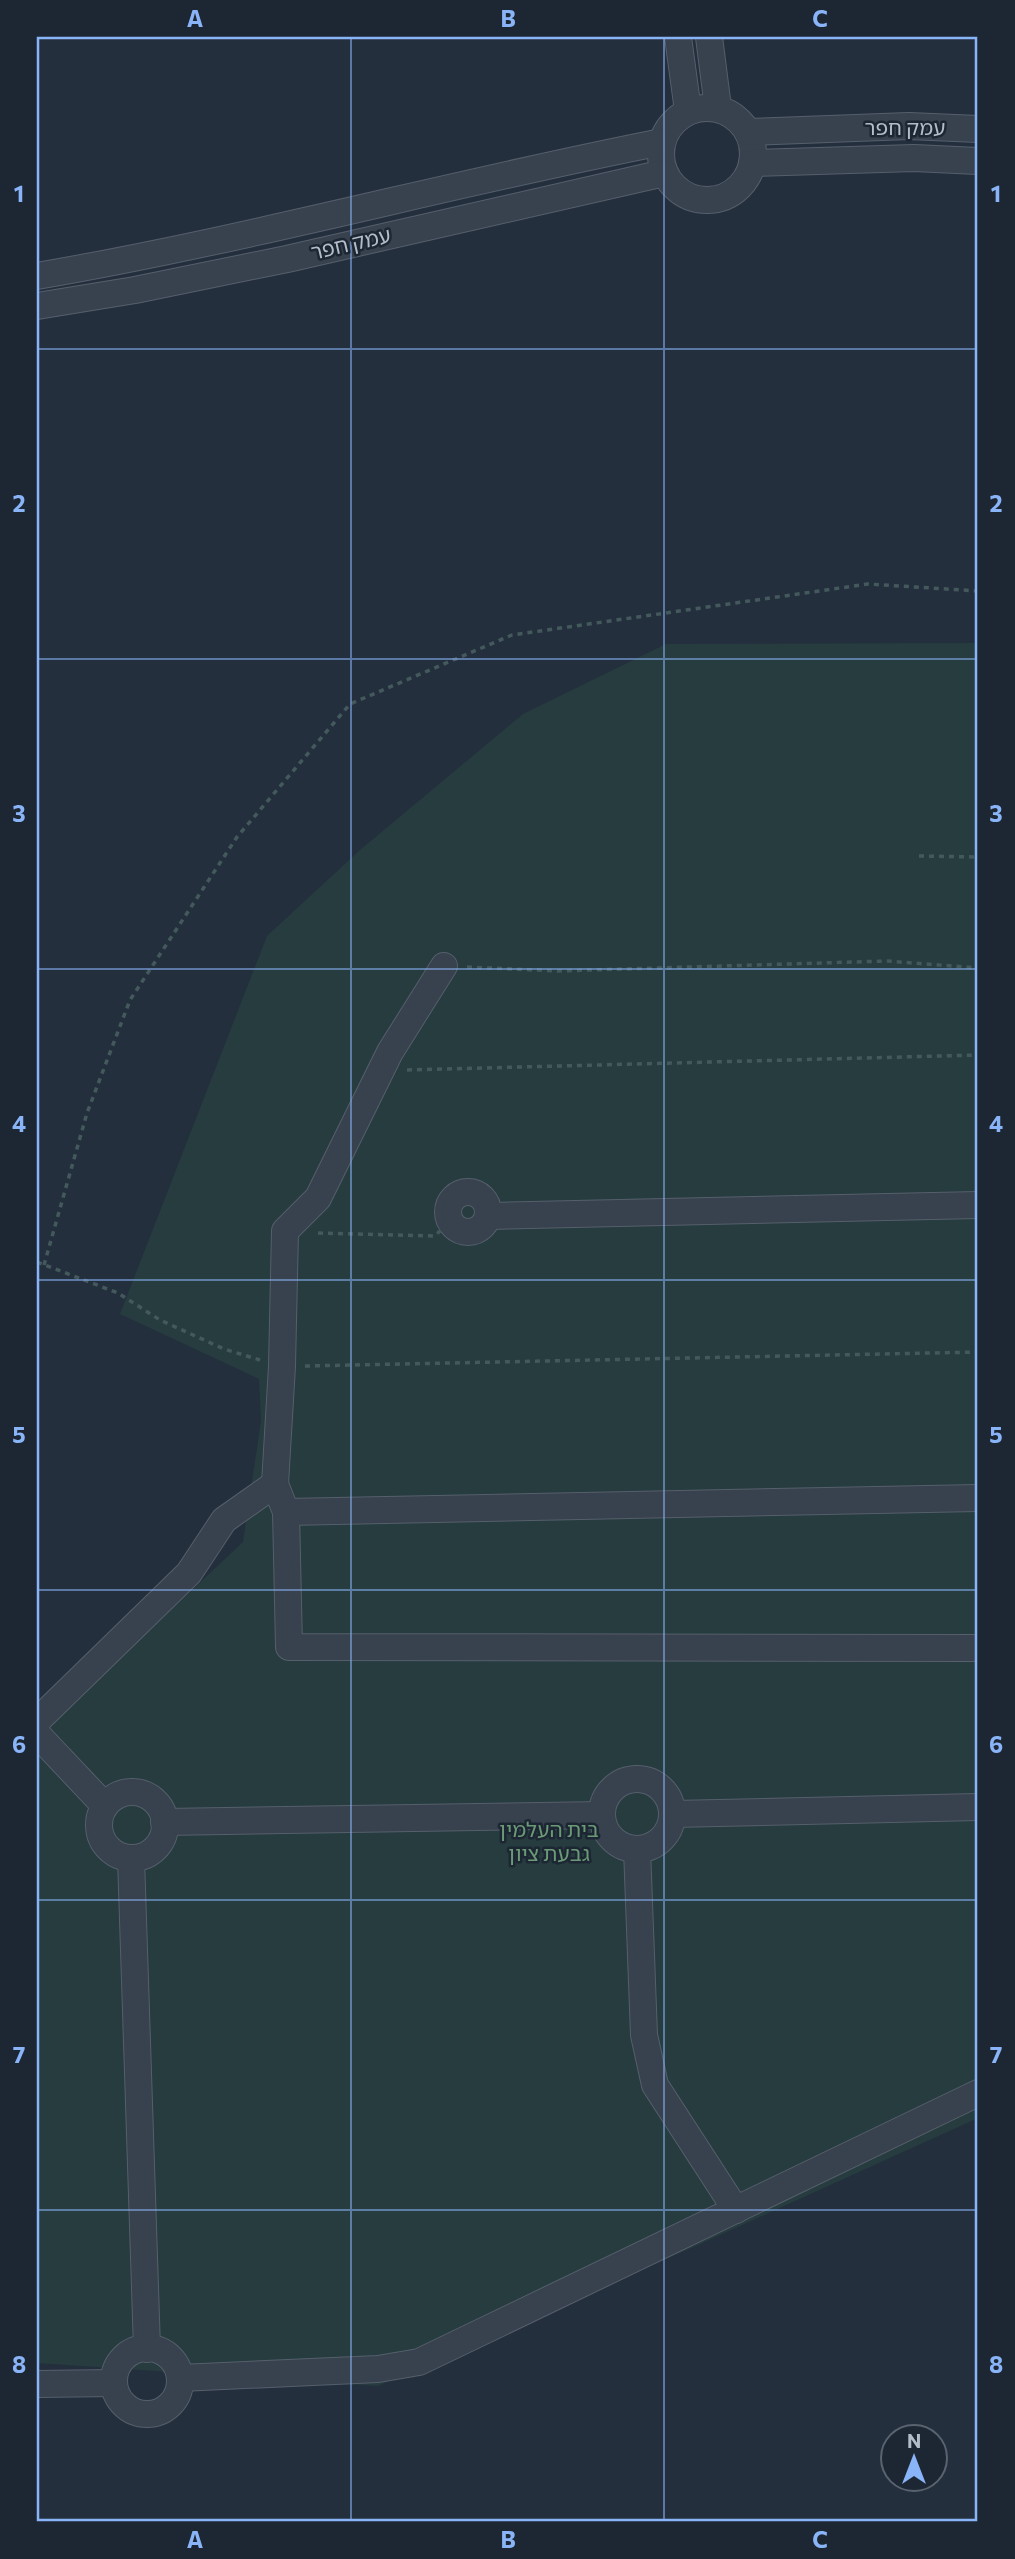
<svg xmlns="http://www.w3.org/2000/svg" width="1015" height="2559" font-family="Commissioner,'Noto Sans Hebrew',sans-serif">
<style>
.green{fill:#263c3f}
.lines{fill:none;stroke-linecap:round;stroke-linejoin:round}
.minor-casing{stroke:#565f6c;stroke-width:28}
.path{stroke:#44595c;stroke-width:3.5;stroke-dasharray:5 5;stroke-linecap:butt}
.minor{stroke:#38414e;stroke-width:26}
.grid{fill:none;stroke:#8ab4f8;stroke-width:2;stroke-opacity:0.55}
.labels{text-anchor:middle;stroke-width:5;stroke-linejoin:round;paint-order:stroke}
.street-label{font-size:21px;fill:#b4bcc9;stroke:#1d2633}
.park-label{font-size:21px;fill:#6b9a76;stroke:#1d2633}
.neatline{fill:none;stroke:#8ab4f8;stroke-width:2.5}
.grid-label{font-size:23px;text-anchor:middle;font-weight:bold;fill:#8ab4f8}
</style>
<rect width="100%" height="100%" fill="#242f3e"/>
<path class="green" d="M978,643v1475l-280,127 -320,141 -341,-23v-627l206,-194 18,-121 -2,-42 -139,-65 147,-378 93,-86 163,-136 143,-70z"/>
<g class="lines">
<g class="minor-casing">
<g id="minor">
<path d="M678,37l10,74"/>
<path d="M709,37l9,71"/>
<circle cx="707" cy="154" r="46"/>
<path d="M748,132l161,-6 69,3"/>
<path d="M752,163l162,-5 64,3"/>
<path d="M37,276c210,-36 415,-93 625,-134"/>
<path d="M37,306l98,-16 152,-31 377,-86"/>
<path d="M444,966l-54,86 -72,146 -33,33 -3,135 -7,118 11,28 692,-14"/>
<circle cx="468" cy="1212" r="20"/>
<path d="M488,1216l490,-11"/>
<path d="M286,1512l3,135 689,1"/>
<path d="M37,1721l152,-148 35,-53 51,-36"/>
<path d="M37,1734l68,72"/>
<circle cx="637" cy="1814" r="35"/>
<circle cx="132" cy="1825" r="33"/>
<path d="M673,1814l305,-7"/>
<path d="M164,1822l438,-7"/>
<path d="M637,1849l7,186 11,50 81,125"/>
<path d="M131,1858l16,491"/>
<circle cx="147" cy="2381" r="33"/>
<path d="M180,2378l198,-9 41,-7 559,-269"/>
<path d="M37,2384l77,-1"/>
</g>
</g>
<g class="path">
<path d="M919,856l59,1"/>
<path d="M467,967l90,4 330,-10 91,7"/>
<path d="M407,1070l571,-15"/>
<path d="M318,1233l116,3 17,-14"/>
<path d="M37,1262l81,31 42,27 64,29 36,11"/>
<path d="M44,1265l43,-152 43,-113 107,-163 113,-133 162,-69 356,-51 110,7"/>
<path d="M305,1366l673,-14"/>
</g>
<use href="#minor" class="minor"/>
</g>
<path class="grid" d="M351,37v2485M664,37v2485M37,349h941M37,659h941M37,969h941M37,1280h941M37,1590h941M37,1900h941M37,2210h941"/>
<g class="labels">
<g class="street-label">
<text x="905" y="135">עמק חפר</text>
<text transform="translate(351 244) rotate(-13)" y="7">עמק חפר</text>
</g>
<g class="park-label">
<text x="549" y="1837">בית העלמין<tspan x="549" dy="24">גבעת ציון</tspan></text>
</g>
</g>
<rect width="1015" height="2559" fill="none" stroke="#1d2633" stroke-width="77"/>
<g transform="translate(914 2458)"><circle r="33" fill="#1d2633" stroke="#59626f" stroke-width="2"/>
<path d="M0-5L12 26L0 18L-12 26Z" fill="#8ab4f8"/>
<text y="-10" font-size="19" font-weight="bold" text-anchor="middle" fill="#b4bcc9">N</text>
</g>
<rect x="38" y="38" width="938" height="2482" class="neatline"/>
<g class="grid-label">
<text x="195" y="27">A</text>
<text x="508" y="27">B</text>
<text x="820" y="27">C</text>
<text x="19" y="202">1</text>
<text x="996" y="202">1</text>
<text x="19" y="512">2</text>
<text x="996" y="512">2</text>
<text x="19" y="822">3</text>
<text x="996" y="822">3</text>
<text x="19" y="1132">4</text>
<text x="996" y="1132">4</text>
<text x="19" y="1443">5</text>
<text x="996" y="1443">5</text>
<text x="19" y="1753">6</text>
<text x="996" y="1753">6</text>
<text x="19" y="2063">7</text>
<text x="996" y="2063">7</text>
<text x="19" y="2373">8</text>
<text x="996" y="2373">8</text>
<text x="195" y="2548">A</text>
<text x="508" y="2548">B</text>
<text x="820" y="2548">C</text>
</g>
</svg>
